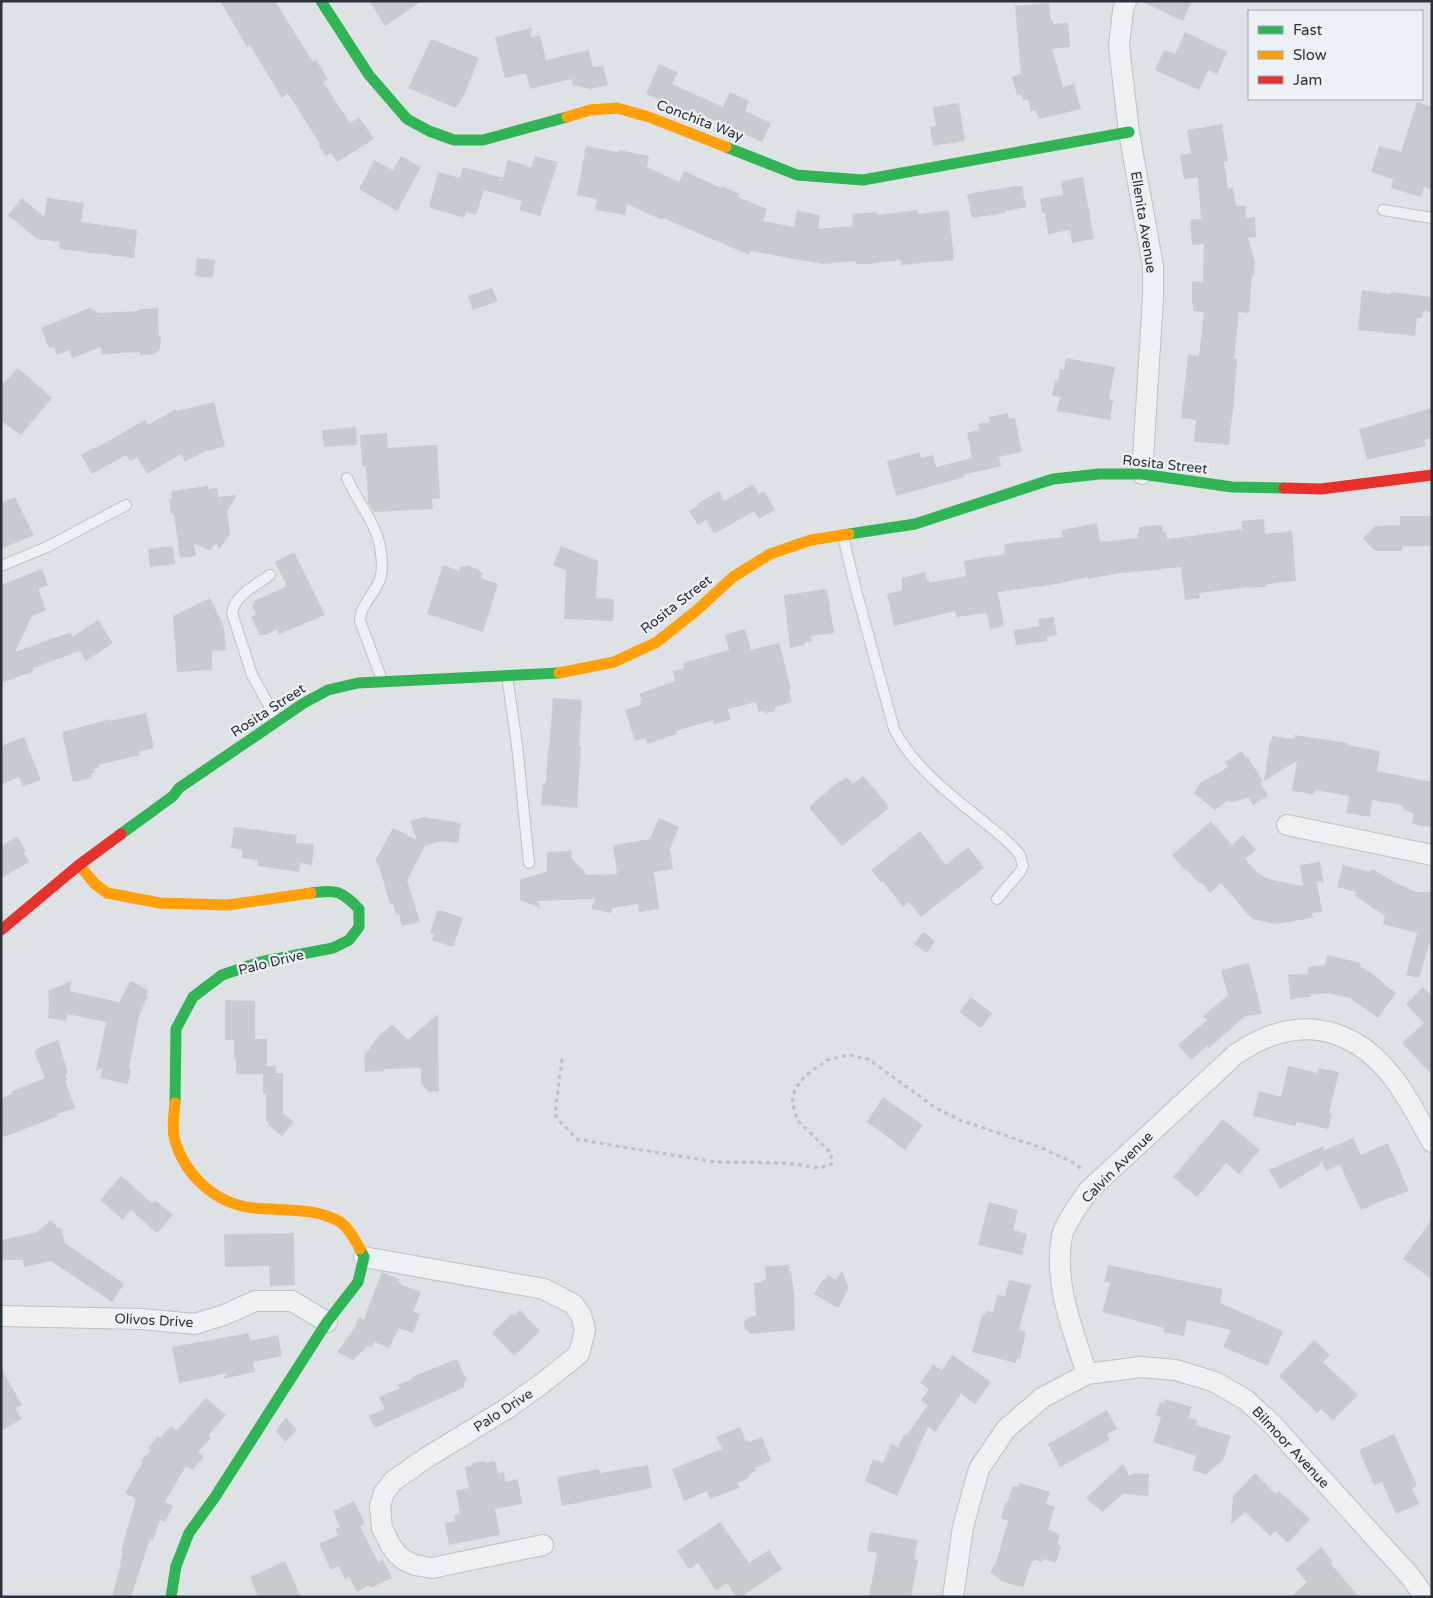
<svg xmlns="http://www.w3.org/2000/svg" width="1433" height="1598" font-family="'Varela Round',sans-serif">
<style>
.building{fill:#c8cbcd}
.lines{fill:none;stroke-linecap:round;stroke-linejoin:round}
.lane-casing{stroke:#bec0c3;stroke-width:12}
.street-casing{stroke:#bec0c3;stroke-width:22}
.path{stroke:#bec2c5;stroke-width:3;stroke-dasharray:4 4;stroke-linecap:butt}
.lane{stroke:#eff0f1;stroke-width:10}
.street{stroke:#eff0f1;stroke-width:20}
.fast{stroke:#30b455;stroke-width:11}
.slow{stroke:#ff9f0a;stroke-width:11}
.jam{stroke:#e5322d;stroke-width:11}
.labels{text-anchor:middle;stroke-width:4.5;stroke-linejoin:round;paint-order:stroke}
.street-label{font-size:14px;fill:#27323d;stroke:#edf1f5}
</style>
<rect width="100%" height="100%" fill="#dfe2e5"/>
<g class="building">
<path d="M220,1h55l38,61 3,-2 12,19 -5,3 27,41 9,-6 15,22 -37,23 -6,-9 -5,3 -8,-11 2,-1 -26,-41 -6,-9 -6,4 -32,-53 -3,2z"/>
<path d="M369,1h53l-37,25z"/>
<path d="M1140,1h52l-9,20z"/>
<path d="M1049,3l2,18h2v3l15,-1 2,24 -18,2 11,38 11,-3 7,25 -42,10 -3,-9 -5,1 -3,-12 -5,2 -2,-7 -4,1 -5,-18 9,-3 -6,-68z"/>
<path d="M532,28l-2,10 10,-3 6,25 43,-10 4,17 10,-1 5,19 -17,4 -18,-4 -1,-6 -42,10 -4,-16 -21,5 -10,-41z"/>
<path d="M1185,32l42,20 -10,22 -9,-4 -9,20 -44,-20 9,-20 11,4z"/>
<path d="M431,39l48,19 -15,37 -8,13 -48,-20z"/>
<path d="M659,64l19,8 -6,12 51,23 7,-15 19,9 -4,10 26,12 -9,19 -69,-31 -1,4 -46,-21z"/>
<path d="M1417,102l15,5v83l-8,-3 -3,10 -30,-9 2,-9 -22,-7 8,-26 22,6z"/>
<path d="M959,103l6,38 -32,5 -3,-19 6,-1 -3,-19z"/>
<path d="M1222,124l6,37 -4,1 4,26 5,-1 3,19h9l1,12 9,-1 1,20 -8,1 7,23 -1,14h-2l-3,38 -10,-1 -5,47h3l-3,41 -5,45 -35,-3 2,-22 -15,-2 7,-63 11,1 5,-44 -11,-1v-8h-1v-22l11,1 1,-38 -12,1 -2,-25 11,-1 -3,-42 -14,2 -4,-24 11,-2 -4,-23z"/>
<path d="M586,146l32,6 1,-2 30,6 -2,11 32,15 5,-11 37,17 1,-2 17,8 -1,3 29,12 -4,12 31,6 3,-16 23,4 -2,14 35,-3 -1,-12 25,-2v3l40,-5 1,4 31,-4 5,50 -53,5v-5l-33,4h-12v-3l-32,3 -74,-13 -1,4 -86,-37 -1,2 -35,-16 -2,11 -30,-5 2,-11 -20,-4z"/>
<path d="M401,156l20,11 -24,44 -38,-22 15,-29 19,10z"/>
<path d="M535,156l23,6 -18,54 -21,-6 3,-9 -38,-11 -8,25 -10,-3 -2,6 -35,-11 9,-35 22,6 3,-11 40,11 5,-18 23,7z"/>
<path d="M1083,177l11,62 -22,4 -2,-13 -22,4 -3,-21h-3l-2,-14 23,-4 -2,-14z"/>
<path d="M1016,186h6l4,21 -21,4v2l-33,5 -5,-24z"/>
<path d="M22,198l22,19 3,-19 37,5 -3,19 56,8 -3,28 -75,-9 1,-7 -23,-3 -29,-24z"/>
<path d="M197,258l18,2 -2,18 -18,-2z"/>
<path d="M492,288l6,13 -25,9 -5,-14z"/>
<path d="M1362,290l29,4v-2l41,5v15l-9,-1 -1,7h-5l-2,18 -57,-6z"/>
<path d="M89,308l10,5 40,-2v-2l19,-1 1,28h2l-1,14 -5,4 -15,1v-3l-39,2v-7l-29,11 -3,-8 -12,5 -3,-8 -5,1 -8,-20z"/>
<path d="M1066,358l49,9 -6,32 4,1 -3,20 -53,-9 3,-14 -8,-1 3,-16 3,1 2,-12 4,1z"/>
<path d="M18,368l34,30 -31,37 -20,-14v-35z"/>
<path d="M214,402l11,44 -21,6 -19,10 -4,-8 -34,20 -10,-17 -7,4 -4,-6 -34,19 -11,-19 14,-8 1,1 49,-28 3,5 28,-16 1,2z"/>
<path d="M1432,408v30l-8,2 2,6 -59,14 -8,-31z"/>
<path d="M1008,413l1,6 6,-1 7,34 -23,5 2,9 -38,9 1,2 -68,19 -9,-35 33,-9 1,6 12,-3 3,12 36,-9 -5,-25 12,-3 -1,-6 12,-2 -1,-5z"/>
<path d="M356,427l1,18 -33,2 -2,-17z"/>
<path d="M387,433l1,15 49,-3 3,53 -8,1 1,10 -59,3 -6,-10 -2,-36h-4l-2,-31z"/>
<path d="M753,484l6,10 5,-3 11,19 -16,9 -5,-8 -40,23 -8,-14 -8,5 -9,-14 9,-5 -1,-2 22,-13 5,10z"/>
<path d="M208,486v3l9,-1 1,9 19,-2 -10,16 3,23 -11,15 -3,-6 -6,8 -16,-7 2,12 -16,2 -6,-44h-3l-2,-15 3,-1 -1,-7z"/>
<path d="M15,497l19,38 -33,14v-46z"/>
<path d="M1400,516h32v30h-30v5h-27l-12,-13 12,-12 25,-1z"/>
<path d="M1264,519l1,15 27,-3 4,50 -29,3v3l-18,1v-1l-50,6 1,5 -15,2 -4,-33 -56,6v-1l-37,7v-2l-37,8 -53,7 6,34 -14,3 -3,-16 -31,4 -1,-6 -61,15 -7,-32 15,-4v-12l23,-6 2,8 2,-1v4l37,-7 -2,-15 41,-7 -1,-10 59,-7 -1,-7 35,-7 3,19 38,-4 -1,-4h2v-7l23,-2 1,7h3l1,7 75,-10 -1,-8z"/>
<path d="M173,546l2,18 -25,3 -2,-18z"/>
<path d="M561,546l37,15 -2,37 18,1 -1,22 -49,-2 2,-48 -13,-6z"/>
<path d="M294,552l31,63 -46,19 -2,-5 -11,6h-6l-9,-18 5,-3 -4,-9 3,-2 -1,-2 33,-15 -12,-24z"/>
<path d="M443,565l16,6 2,-5 5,1v-2l14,5 -1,2h4l-2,6 17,6 -15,48 -56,-18z"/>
<path d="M42,569l6,16 -10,4 8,21 -14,6 -17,36 56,-20 1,5 26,-17 15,23 -27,18 -6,-10 -47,17 1,3 -33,12v-98z"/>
<path d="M827,589l7,44 -23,3 1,6h-6l-2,3 -14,3 -6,-53z"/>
<path d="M210,598l14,29 2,23 -14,1v19l-35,2 -4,-56z"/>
<path d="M1054,617l3,18 -10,2v4l-31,4 -2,-15 25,-4 -1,-7z"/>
<path d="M745,629l6,21 28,-7 12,46 -2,1 3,12 -17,5v4l-9,2 -3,-2 -4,1 -3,-10 -28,7 3,11 -17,4 -1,-4 -37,11 1,3 -30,10 -2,-6 -10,3 -10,-31 16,-5 -1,-4 2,-1 -3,-6 36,-13 -2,-10 11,-3 -1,-5 46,-13 -4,-15z"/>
<path d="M553,698l29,2 -3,47 2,-1 -4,62 -36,-3 2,-22h3l2,-34h1z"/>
<path d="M146,713l8,35 -15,4 1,3 -41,10v3l-5,1 1,4 -4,1 1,4 -19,4 -11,-50 48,-13v2z"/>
<path d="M1294,735l54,8 -1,2 33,6 -3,20 55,11 -2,45 -18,-3 2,-10 -10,-4 -2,-5 -30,-5 -2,17 -24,-4 3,-17 -34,-6 -1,4 -22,-3 5,-30 -33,20 6,-41h2v-4l22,3z"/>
<path d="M24,737l17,43 -18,7 -4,-10 -18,7v-38z"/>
<path d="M1242,751l4,7 2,-1 15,25 -3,1 8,13 -15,9 -5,-8 -14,5 -7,-1 -12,9 -21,-17 6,-10 28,-16 -3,-5z"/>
<path d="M863,776l25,29 -1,1 2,2 -47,38 -32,-37v-3l30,-26 1,2 5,-5 7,7z"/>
<path d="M423,817l38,6 -3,20 -16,-2 -17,5 -18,34 13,42 -18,4 -3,-12 -3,1 -3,-12 -3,1 -11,-38 -4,-5 18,-33 24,12 -7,-19z"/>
<path d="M659,818l20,9 -9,21 3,21 -19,3 5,37 -20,3 -1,-8 -26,4 -1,5 -20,-4 4,-10 -57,2 2,7 -20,-8v-20l27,-9v-19l24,-1 1,8 15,16 30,-1 -4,-29 37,-6z"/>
<path d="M1211,821l21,24 11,-10 13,15 -11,9 12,13 11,7 35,7 -3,-21 20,-3 4,21 -7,-2 5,31 -10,1 1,5 -38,6 -23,-5 -31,-36 -11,10 -8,-10 -2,1 -14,-15 -1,1 -13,-15z"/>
<path d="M234,827l63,8 -1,8 18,1 -2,21 -12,-2 -1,9 -41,-6v-6l-16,-2v-8l-11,-2z"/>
<path d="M920,831l26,34 22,-18 16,21 -63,49 -12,-15 -6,5 -20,-26 -2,1 -10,-12z"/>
<path d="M17,836l9,15 -3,1 6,10 -28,16v-32z"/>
<path d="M1343,865l27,7 2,-3 24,14 20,9h16v44l-13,42 -13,-3 11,-42 -34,-9 2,-8 -30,-20 1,-4 -19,-5z"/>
<path d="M437,911h6l20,7 -10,29 -21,-7 2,-6 -4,-1z"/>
<path d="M923,932l12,9 -8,12 -13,-9z"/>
<path d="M1327,955l34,8 -1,3 21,14 5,6 10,7 -18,25 -28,-20 -22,-5 -18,1 1,3 -21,2 -2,-24 20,-1v-7l17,-2z"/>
<path d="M1249,963l13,51 -17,2 -36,32 -2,-2 -16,14 -13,-15 29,-25 -4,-4 25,-21 -7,-25z"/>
<path d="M71,981l-1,10 49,11 12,-21 17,9 -2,5 2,1 -9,20 -10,53h2l-3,15 -28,-6 3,-10 -7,3 10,-49 -39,-8 -1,7 -18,-3 1,-13 -1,-14z"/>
<path d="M1423,987l9,9v79l-30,-32 22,-20 -18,-19z"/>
<path d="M971,997l21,16 -11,15 -22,-16z"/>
<path d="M225,1000l30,1v38h12v27h9v7h7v40l11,9 -12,14 -14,-11 1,-2 -3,-2v-27h-3v-20h-27v-15h-2v-19h-9z"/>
<path d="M438,1014l1,77 -10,1 -8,-9v-15l-37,1v2l-19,1 -1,-16 16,-22 5,-3 7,-7 16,16z"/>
<path d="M58,1040l10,33 -3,1 2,6h-2l10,28 -18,6 1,2 -54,21 -3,-7v-31l11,-5 -1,-2 4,-2 30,-12 -11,-27 4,-2v-1z"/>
<path d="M1288,1066l29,7 2,-5 20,4 -10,41 3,1 -4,15 -31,-7 -2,4 -42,-10 6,-25 22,6z"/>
<path d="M883,1097l40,28 -18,25 -38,-28z"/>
<path d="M1223,1119l37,31 -21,24 -13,-11 -29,34 -24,-20z"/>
<path d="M1353,1138l8,17 27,-12 21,48 -17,7 -1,-1 -30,13 -21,-45 -14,6 -5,-11 -1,5 -40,24 -11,-19 55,-24 -1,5z"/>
<path d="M121,1176l31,27 3,-3 18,15 -16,18 -26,-23 -8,10 -23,-20z"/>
<path d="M989,1202l29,8 -5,20 14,4 -5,21 -44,-10z"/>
<path d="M1432,1219v60l-29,-20z"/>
<path d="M51,1220l7,8h3l4,15 59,41 -12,18 -61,-41 -27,6 -1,-7h-22v-20l36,-8z"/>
<path d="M294,1233l1,52 -25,1 -1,-20 -44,1 -1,-33z"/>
<path d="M789,1265v6h2l3,23 1,36 -44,4 -6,-5 -1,-7 5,-5 7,-1 -2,-33 9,-1 -1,-2h4l-1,-14z"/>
<path d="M1108,1265l115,24 -3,14 63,28 -15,35 -45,-19 8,-17 -44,-10 -3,16 -21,-4 1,-4 -62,-16 8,-29 -6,-1z"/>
<path d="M842,1271l7,17 -11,20 -24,-14 9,-15 2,1 3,-5 8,5z"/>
<path d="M382,1272l17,7 -1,3 3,1v2l20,7 -8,20 7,2 -7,19 -14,-5 -10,20 -15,-6 -2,5 -4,-1 -15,14 -16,-8 18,-25 4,-10 5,2z"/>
<path d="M1009,1280l22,5 -12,45 7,2 -6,27 -3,-1 -1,5 -44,-11 9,-34 6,-7 6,1 4,-17 8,1z"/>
<path d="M520,1310l20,21 -26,25 -22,-23 20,-19 2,2z"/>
<path d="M249,1333l1,8 28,-6 4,21 -29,6 2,10 -33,7 6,-6 -49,10 -7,-36z"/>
<path d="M1314,1340l16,15 -7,7 35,33 -25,25 -12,-11 -4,4 -38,-37z"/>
<path d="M952,1355l39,27 -16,22 -14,-10 -26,38 -7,-5 -31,69 -32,-15 8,-22 10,4 8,-19 7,3 6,-13 3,1 21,-30 -7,-4 8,-12 -9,-6 13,-18 9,5z"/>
<path d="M457,1359l10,22 -4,2 2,4 -90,41 -6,-12 16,-7 -6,-12 21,-9 -2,-3 14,-6v-2z"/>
<path d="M1,1368l21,37 -7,4 7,10 -21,12z"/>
<path d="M206,1398l20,17 -18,21 3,2 -13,14 5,4 -1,3 -10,11 -6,-4 -21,36 8,4 -8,16 -5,-2 -7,20 -3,-1 -19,58h-19l9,-33 -1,-1 3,-12h-2l15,-52 -11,-6 18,-31 -2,-1 10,-11 -3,-2 10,-12 2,2 11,-12 5,5z"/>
<path d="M1165,1399l27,8 -4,11 9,2 -1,5 35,11 -8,24 -17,14 -14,-4 4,-14 -43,-14 8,-25 -5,-2 4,-13 4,1z"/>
<path d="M1107,1410l10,19 -10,5 3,6 -50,27 -12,-23z"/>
<path d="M286,1417l11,13 -12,12 -9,-11z"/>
<path d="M740,1427l6,15 2,-2 1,2 13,-5 9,24 -17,7 2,3 -8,4 1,3 -11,5 1,5 -29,11 -3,-8 -23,10 -12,-32 50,-20 -6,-12z"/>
<path d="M1394,1434l23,52 -5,2 7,16 -23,10 -14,-32 -8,3 -15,-35z"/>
<path d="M485,1461v2l10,-2 3,12 6,-1 1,10 13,-3 4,25 -27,5 5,26 -51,10 -4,-22 10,-2 -1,-6 6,-1 -4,-24 13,-2 -4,-21 7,-1v-3z"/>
<path d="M1123,1464l6,12 6,-3 14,1 -1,22 -25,-2 -21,18 -16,-14z"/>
<path d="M648,1465l4,23 -90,18 -5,-29 42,-8 1,4z"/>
<path d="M1255,1473l21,21 3,-3 31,28 -22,24 -13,-12 -5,5 -25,-24 -14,13 2,-29z"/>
<path d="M1020,1483l30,9 -4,12 9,3 -7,22 12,6 -3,8 4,3 -5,17 -12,-4 -2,3 -8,-2 -1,2h-1l-9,25 -20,-5 -13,-10 6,-9 12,-42 -7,-3 4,-15h2l6,-17 5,1z"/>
<path d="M354,1501l11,23 -5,2 18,36 5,-2 9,18 -22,10 -1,-3 -12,7 -8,-16 -4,3 -6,-13 -8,4 -12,-26 19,-9 -3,-6 5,-2 -7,-16z"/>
<path d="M720,1522l29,41 20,-13 13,19 -41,28h-5l-9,-14 -11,8 -18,-28 -9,6 -12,-18z"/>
<path d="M870,1532l48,8 -4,19 4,1 -7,37h-42l8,-44 -10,-2z"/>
<path d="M1321,1547l12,15 -2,2 28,33h-68l16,-15 -11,-13z"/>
<path d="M285,1561l16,36h-43l-8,-20z"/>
</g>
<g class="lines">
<g class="lane-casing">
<g id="lane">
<path d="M1383,210l49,8"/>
<path d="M347,478c8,19 22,36 29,55 5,11 8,36 4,46 -5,15 -20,26 -20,42l22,59"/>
<path d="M843,537l13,53 38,139c21,41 60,68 95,97 11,9 23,18 31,29l3,11 -3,6 -23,27"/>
<path d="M1,566l46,-19 79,-42"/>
<path d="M270,575c-14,10 -35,20 -38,38l20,62 25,45"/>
<path d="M507,676l10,69 12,118"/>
</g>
</g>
<g class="street-casing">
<g id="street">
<path d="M1126,1l-3,9 -4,36 10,86 24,134v31l-11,177"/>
<path d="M1287,825l145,30"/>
<path d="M364,1257l180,32 29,15 8,11 4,15 -6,24 -39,31 -34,24 -80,49 -33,23 -9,12 -4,13 2,22 8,16 6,9 8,7 11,5 17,3 111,-23"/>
<path d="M1,1316l140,3 54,5 29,-9 31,-14h37l35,21"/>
<path d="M1087,1374c-14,-44 -34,-91 -25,-138 3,-13 19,-35 27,-46l147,-136c8,-5 17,-11 27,-15 52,-23 99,-3 131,40 15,19 26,43 38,63"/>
<path d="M953,1597l10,-70 16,-58 27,-40 36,-31 45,-24 54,-7 35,3 39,12 31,18 26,24 137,151 16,22"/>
</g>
</g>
<path class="path" d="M562,1059l-7,56 6,8 16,16 21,4 118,19 71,1 32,5 13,-4 -1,-11 -33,-32 -6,-19 3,-13 10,-13 22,-16 21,-5 20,4 68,49 24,12 82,28 34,16 7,7"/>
<use href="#lane" class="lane"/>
<use href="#street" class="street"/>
<g class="fast">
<path d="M321,1l48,74 38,44 22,12 25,9h29l84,-23"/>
<path d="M726,147l71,28 66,5 266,-48"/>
<path d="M849,534l66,-10 138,-45 46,-5h43l90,13 52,1"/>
<path d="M121,834l52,-38 6,-8 125,-85 24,-13 30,-7 201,-10"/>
<path d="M175,1103l1,-74 17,-32 29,-22 38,-13 73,-14 16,-8 10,-13v-18c-17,-18 -23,-20 -48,-16"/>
<path d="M171,1597l5,-31 13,-33 26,-36 112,-175 31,-40 6,-25 -4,-8"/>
</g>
<g class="slow">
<path d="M567,117l23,-7 27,-2 32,9 77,30"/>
<path d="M559,673l55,-11 43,-20 40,-32 36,-33 37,-23 41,-14 38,-6"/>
<path d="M79,865l16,19 12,9 53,10 68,2 83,-12"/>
<path d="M175,1103c-1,10 -3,24 -1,34 10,38 41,67 80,71 29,3 60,-1 86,14 9,6 15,18 20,27"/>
</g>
<g class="jam">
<path d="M1284,488l37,1 111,-14"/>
<path d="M1,930l78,-65 42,-31"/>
</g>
</g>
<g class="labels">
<g class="street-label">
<text transform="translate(700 120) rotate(21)" y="5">Conchita Way</text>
<text transform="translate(1144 222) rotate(81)" y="5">Ellenita Avenue</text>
<text transform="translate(1165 464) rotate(6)" y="5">Rosita Street</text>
<text transform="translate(676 604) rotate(-38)" y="5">Rosita Street</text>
<text transform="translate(268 710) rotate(-33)" y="5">Rosita Street</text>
<text transform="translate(271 962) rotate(-14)" y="5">Palo Drive</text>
<text transform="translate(1117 1167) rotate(-45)" y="5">Calvin Avenue</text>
<text transform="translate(154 1320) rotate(3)" y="5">Olivos Drive</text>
<text transform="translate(503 1410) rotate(-33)" y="5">Palo Drive</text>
<text transform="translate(1291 1447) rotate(47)" y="5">Bilmoor Avenue</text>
</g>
</g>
<rect width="1433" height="1598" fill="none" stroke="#27323d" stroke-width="5"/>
<rect x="1248" y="10" width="175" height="90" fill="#edf1f5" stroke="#9ea5ab"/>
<rect x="1258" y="26" width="25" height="8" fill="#30b455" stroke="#9ea5ab"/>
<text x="1293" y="35" font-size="15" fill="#27323d">Fast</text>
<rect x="1258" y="51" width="25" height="8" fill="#ff9f0a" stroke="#9ea5ab"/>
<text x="1293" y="60" font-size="15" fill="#27323d">Slow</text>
<rect x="1258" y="76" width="25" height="8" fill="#e5322d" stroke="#9ea5ab"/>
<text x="1293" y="85" font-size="15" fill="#27323d">Jam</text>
</svg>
